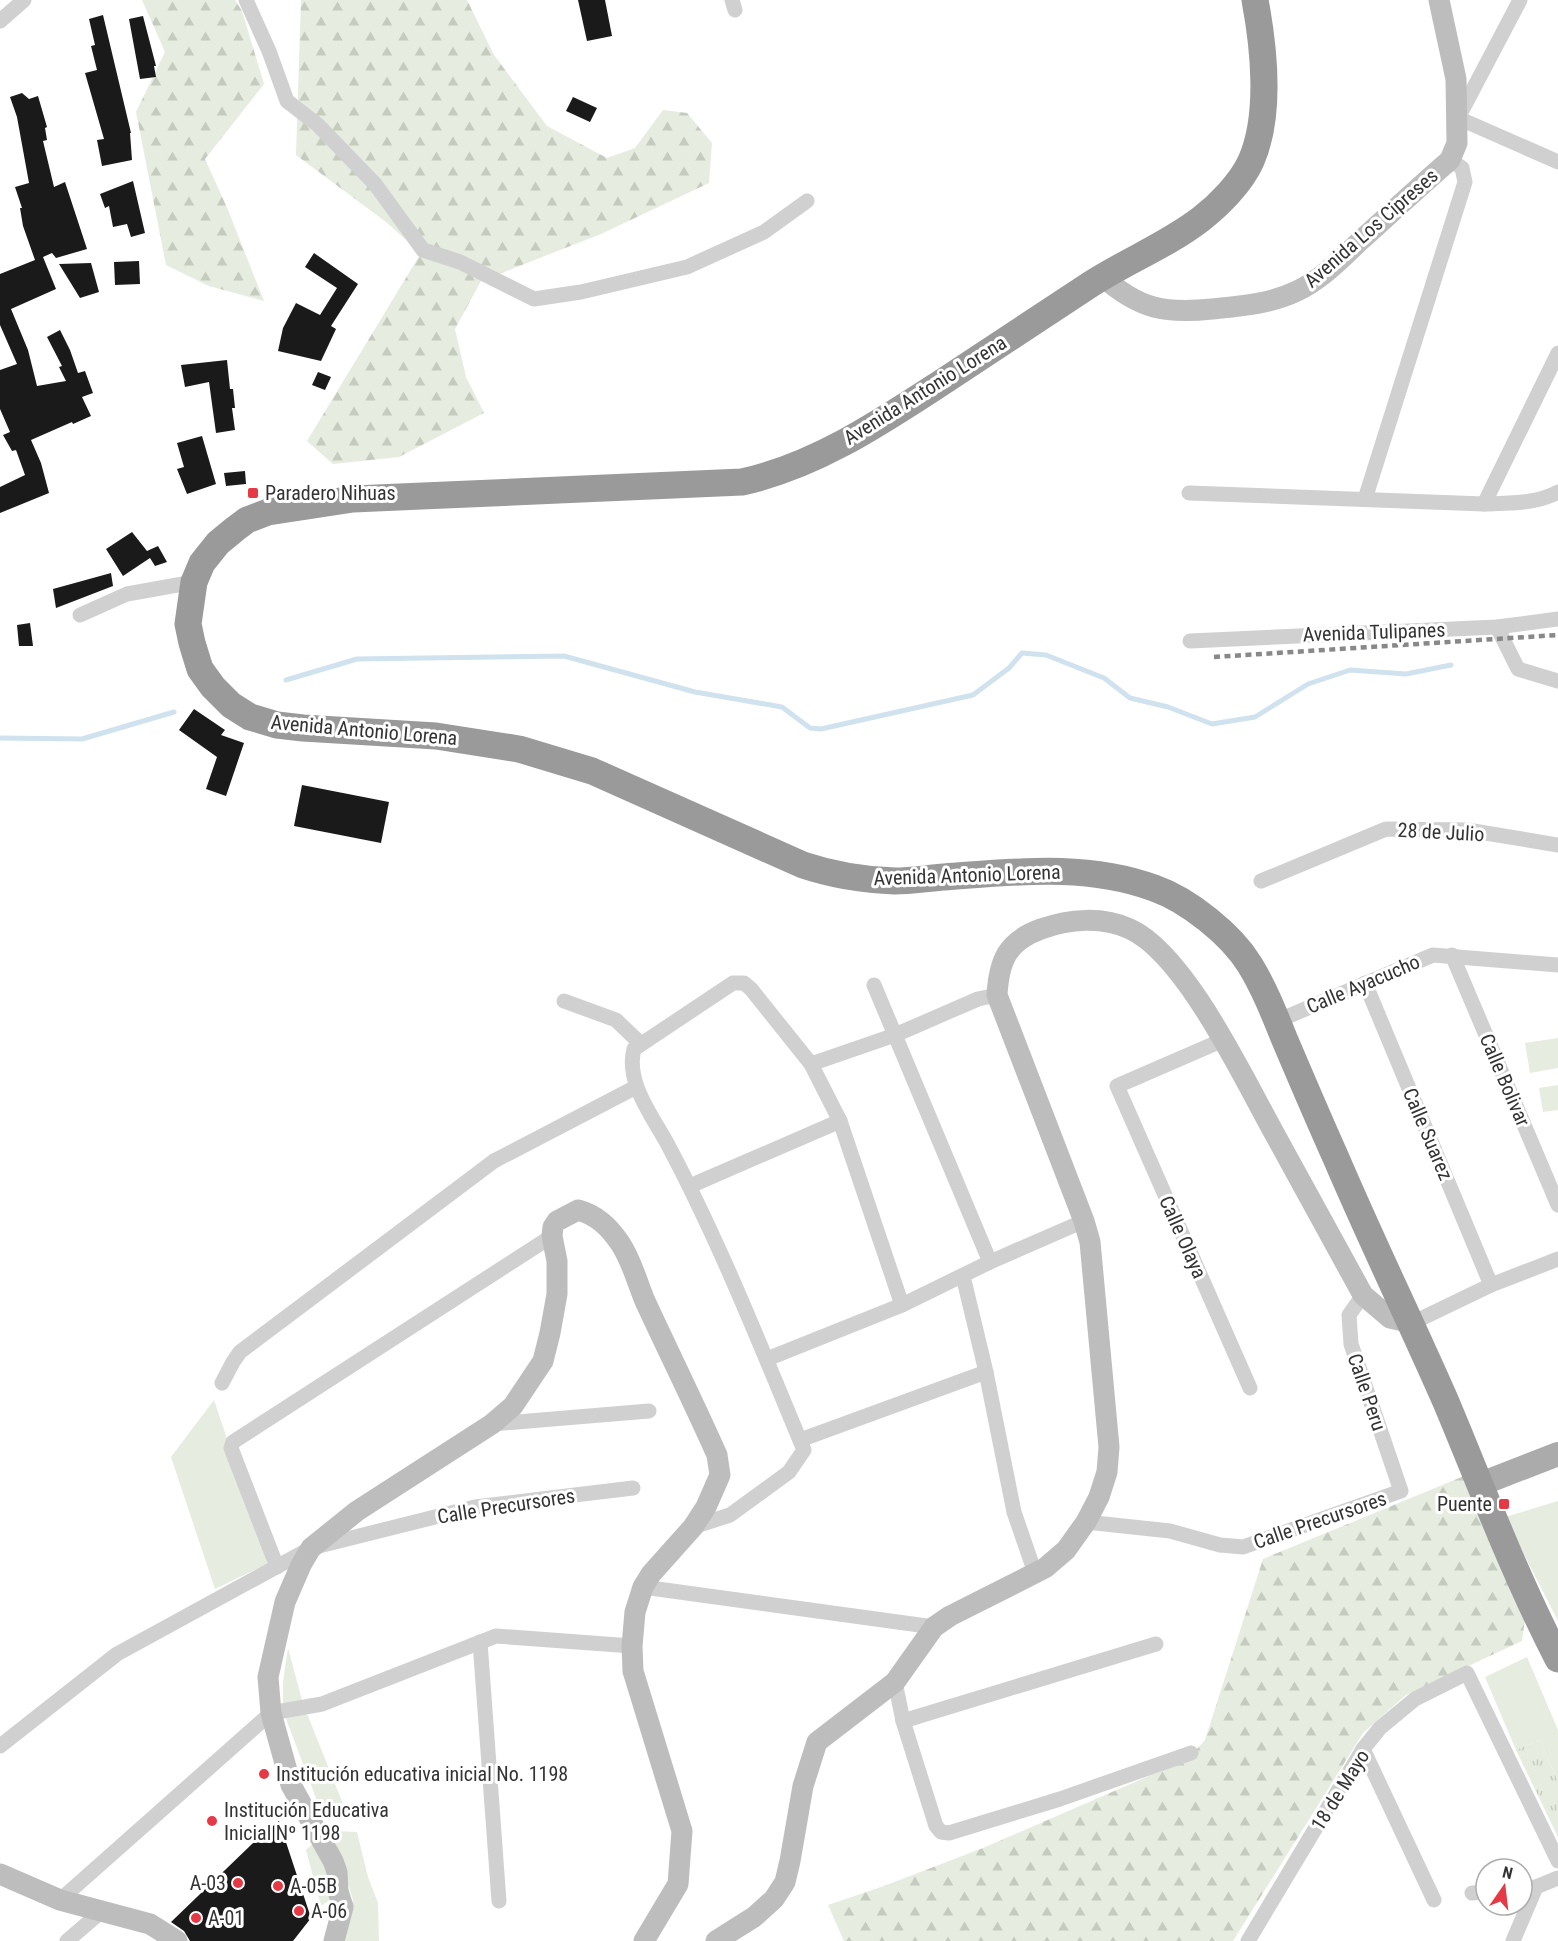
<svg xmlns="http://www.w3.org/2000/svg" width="1558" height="1941" font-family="'Roboto Condensed',sans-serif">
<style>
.grass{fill:#e6ecdf}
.forest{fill:url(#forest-firs)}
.park{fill:url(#park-tufts)}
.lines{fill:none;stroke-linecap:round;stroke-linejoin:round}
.stream{stroke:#cfe2ee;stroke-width:5}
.building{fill:#1a1a1a}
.street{stroke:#d0d0d0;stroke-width:15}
.secondary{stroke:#bdbdbd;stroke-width:21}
.primary{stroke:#ababab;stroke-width:24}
.highway{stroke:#9a9a9a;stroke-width:27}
.rail{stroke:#888;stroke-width:4.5;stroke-dasharray:6 4.5;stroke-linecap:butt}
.poi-dot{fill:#e63946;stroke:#fff;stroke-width:2}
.labels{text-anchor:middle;stroke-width:6;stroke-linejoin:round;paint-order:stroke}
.street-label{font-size:20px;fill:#333;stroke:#fff}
.poi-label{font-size:20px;fill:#333;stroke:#fff;text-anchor:start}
</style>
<defs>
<pattern id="forest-firs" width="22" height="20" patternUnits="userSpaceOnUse" patternTransform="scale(1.5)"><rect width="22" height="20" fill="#e6ecdf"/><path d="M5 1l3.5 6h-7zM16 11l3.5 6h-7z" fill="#c6cbc0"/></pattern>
<pattern id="park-tufts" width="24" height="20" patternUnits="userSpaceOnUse" patternTransform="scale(1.5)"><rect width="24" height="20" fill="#e6ecdf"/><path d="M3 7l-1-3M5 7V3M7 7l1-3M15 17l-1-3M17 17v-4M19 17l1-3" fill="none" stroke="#c6cbc0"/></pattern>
</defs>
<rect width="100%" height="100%" fill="#fff"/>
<g class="grass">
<path d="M1558,1038v30l-28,5 -5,-30z"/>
<path d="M1558,1085v25l-15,2 -4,-24z"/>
<path d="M214,1400l52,155 1,9 -52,25 -44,-132z"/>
<path d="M1558,1501v120l-53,-104z"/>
<path d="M288,1648l15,56 -20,3v-25z"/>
<path d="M1527,1657l31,73v52l-18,-42 -24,10 -31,-73z"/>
<path d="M306,1711l41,103 -13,3 -12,-3 -37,-98z"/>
<path d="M332,1831l25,1 11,45 10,26 1,38h-36l10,-41z"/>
<path d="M314,1843l17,41v15l-10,7 -15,-56z"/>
</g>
<g class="forest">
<path d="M142,0h93l7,11 22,73 -59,75 23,51 36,91 -55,-15 -43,-21 -30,-153 29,-60z"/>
<path d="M301,0h166l27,55 53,71 60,32 28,-10 28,-38 24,3 25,30 -3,40 -108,51 -120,47 -26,48 11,48 18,36 -85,44 -66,7 -26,-23 114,-188 -35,-31 -90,-67z"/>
<path d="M1464,1476l61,143 -3,22 -116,54 -43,38 -130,208h-389l-16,-36 56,-19 99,-38 205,-89 17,-19 58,-181z"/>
</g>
<path class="park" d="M1540,1740l18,42v55l-42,-87z"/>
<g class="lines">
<g class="stream">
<path d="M286,680l71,-21 207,-3 131,36 87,15 28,21 11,1 152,-34 36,-27 13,-15 24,2 58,23 26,20 38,9 44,17 43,-7 53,-33 42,-14 56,4 45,-9"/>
<path d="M0,738l82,1 92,-27"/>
</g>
</g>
<g class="building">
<path d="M578,0h27l7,36 -25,5z"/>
<path d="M103,15l28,118h-1l2,27 -30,6 -5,-26 7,-1 -19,-66 12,-3 -6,-24 4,-1 -6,-26z"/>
<path d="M143,16l13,50h-2l2,11 -16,2 -11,-60z"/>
<path d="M22,93l7,6 9,-3 9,31 -2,1 2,12 -4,1 11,46 11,-5 22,67 -31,9 -4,-5 -9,4 13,32 -45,20 17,41 9,36 29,-5 -7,-14 3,-1 -15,-29 13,-7 10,20 8,23 7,-2 8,22 -11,4 9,19 -18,8 -1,-2 -41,18 10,23 8,30 -49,20v-26l25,-12 -9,-25 -4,1 -9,-16 7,-3 -10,-23v-39l17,-6 -17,-39v-51l35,-14 -12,-34 -3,-18h2l-7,-21 14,-4 -12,-66 -7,-20z"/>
<path d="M573,97l24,11 -7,14 -24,-11z"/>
<path d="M133,181l12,52 -14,4 -4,-13 -14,3 -4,-21 -4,2 -5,-14z"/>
<path d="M314,253l44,31 -27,42 5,3 -15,32 -43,-10 5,-23 13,-25 24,12 17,-27 -32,-21z"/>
<path d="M139,261l1,23 -25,1 -1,-23z"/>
<path d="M91,263l8,29 -19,6 -21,-34z"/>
<path d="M227,360l3,29h3l2,19h-3l3,22 -19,3 -7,-51 -24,5 -4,-22z"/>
<path d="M318,372l13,5 -6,13 -13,-5z"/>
<path d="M202,436l14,48 -29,10 -10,-25 7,-2 -7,-24z"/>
<path d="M245,471l1,13 -20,2 -2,-13z"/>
<path d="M132,532l15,19 11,-5 9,16 -12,4 -5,-8 -27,18 -17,-27z"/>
<path d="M111,573l2,13 -57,22 -3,-19z"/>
<path d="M30,623l3,23h-14l-2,-21z"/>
<path d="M194,709l31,21 -4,5 23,8 -18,53 -20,-7 11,-32 -38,-27z"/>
<path d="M302,785l87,17 -8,41 -87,-17z"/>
<path d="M279,1821l32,97 -18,23h-103l-6,-10 -13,-9 81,-78z"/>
</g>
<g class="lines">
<g class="street">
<path d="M246,0l23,51 18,50 31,24 57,59 48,66 37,12 74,37 47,-7 106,-25 77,-35 43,-31"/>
<path d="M732,0l3,10"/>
<path d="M1520,0l-62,118 100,44"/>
<path d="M0,21l24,-21"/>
<path d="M1189,493l295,11c25,-1 52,0 74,-12"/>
<path d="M1365,499l100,-317 -3,-14 -12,-8"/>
<path d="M1484,504l74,-151"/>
<path d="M80,615l47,-21 67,-12"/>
<path d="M1497,627l21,42 40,12"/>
<path d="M1190,641l307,-14 61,-8"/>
<path d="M1261,881l125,-52 81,1 91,15"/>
<path d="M1452,955l106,250"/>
<path d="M1365,983l126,302"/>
<path d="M874,985l116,277"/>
<path d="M564,1001l52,19 25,24"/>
<path d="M1277,1021l156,-66 125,10"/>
<path d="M1223,1040l-106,46 133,302"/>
<path d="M811,1064l84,-29 83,-36 19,-4"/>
<path d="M690,1186l150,-65"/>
<path d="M963,1276l23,96 28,140 21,61"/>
<path d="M1412,1323l79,-38 67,-26"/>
<path d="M767,1359l135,-54 88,-43 94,-41"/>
<path d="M222,1383l11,-21 7,-10 254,-191 142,-74"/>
<path d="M492,1424l157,-13"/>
<path d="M800,1440l186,-68"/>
<path d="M1086,1522l84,9 50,14 23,2 158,-56 -50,-147 -2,-29 14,-20"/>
<path d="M693,1527l37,-12 59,-43 15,-22c-43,-103 -84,-207 -136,-305 -15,-28 -43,-63 -34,-96l99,-66h11l7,6 60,75 29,57 62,184"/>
<path d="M277,1567l-46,-119 2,-6 319,-206"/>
<path d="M643,1587l291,40"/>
<path d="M480,1642l19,259"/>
<path d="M895,1682l8,39 33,105 5,6 8,1 111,-34 131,-46"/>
<path d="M903,1721l253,-77"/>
<path d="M0,1746l117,-92 194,-106 164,-41 158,-19"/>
<path d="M1363,1749l71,151"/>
<path d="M1522,1888l14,-1 22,-9"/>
<path d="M1472,1893l14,-1"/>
<path d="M60,1900l211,-187 51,-9 174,-68 136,10"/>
<path d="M67,1941l36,-31"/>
<path d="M1248,1941l115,-192 17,-21 35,-29 52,-26 91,188"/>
<path d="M1513,1941l23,-54"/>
</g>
<g class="secondary">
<path d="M1103,277c36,32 62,37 109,32 29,-3 58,-5 85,-18 24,-11 45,-33 64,-51 30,-27 59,-54 89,-80l7,-17 -1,-64 -17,-79"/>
<path d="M0,1874l60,26 90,24 27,17"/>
<path d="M334,1941l9,-34 -5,-16 -1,-19 -4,-11 -42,-76 -20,-72 -3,-36 17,-75 16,-37 10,-17 46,-37 135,-87 21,-18 30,-45 7,-28 7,-39v-33l-5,-25 1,-9 4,-6 21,-11c19,5 31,17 42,33 12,18 17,39 25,58 24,52 49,102 72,154l3,20 -14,32 -13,20 -42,47 -8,13 -8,25 -3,34 1,25 49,160 -4,53 -34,57"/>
<path d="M716,1941l38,-24 20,-18 11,-17 5,-21 13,-75 14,-44 78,-60 39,-55 16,-11 95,-48 21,-18 20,-28 13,-25 8,-25 2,-25 -19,-205 -6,-21 -87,-226c2,-34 10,-54 44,-66 28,-10 61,-13 89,0 55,25 113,148 143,202 30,55 60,109 90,164l27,23 22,5"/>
</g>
<path class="primary" d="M1481,1484l77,-30"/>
<path class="highway" d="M1255,0c9,48 16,116 -4,161 -10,22 -32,44 -50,58 -35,27 -77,43 -113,67 -48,32 -96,63 -144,95 -63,41 -128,85 -202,101l-389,17 -85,13 -21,8 -12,9 -17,14 -16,20 -8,19 -6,42 4,19 8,26 13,18 18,18 19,12 27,8 26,3 133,8 83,13 73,22 211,94c30,10 60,15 92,16 16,0 33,-3 49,-4 71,-5 142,-14 210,11 34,12 77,46 96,77 14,23 24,48 34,73 17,40 34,80 52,120 35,82 74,162 110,244 36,86 69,174 112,257"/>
<path class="rail" d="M1214,657l344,-22"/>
</g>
<g class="poi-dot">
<rect x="247" y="487" width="12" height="12" rx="3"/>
<rect x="1498" y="1498" width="12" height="12" rx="3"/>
<circle cx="264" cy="1774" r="6"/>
<circle cx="212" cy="1821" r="6"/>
<circle cx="238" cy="1883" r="6"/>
<circle cx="278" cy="1886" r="6"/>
<circle cx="299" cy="1911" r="6"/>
<circle cx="196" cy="1918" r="6"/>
</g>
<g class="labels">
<g class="street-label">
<text transform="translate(1371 228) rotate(-41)" y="7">Avenida Los Cipreses</text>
<text transform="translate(925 390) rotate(-32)" y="7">Avenida Antonio Lorena</text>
<text transform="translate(1374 632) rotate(-2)" y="7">Avenida Tulipanes</text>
<text transform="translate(364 730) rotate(5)" y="7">Avenida Antonio Lorena</text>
<text transform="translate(1441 832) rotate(3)" y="7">28 de Julio</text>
<text transform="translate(967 875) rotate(-2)" y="7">Avenida Antonio Lorena</text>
<text transform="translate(1363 984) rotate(-23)" y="7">Calle Ayacucho</text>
<text transform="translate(1505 1080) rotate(67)" y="7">Calle Bolivar</text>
<text transform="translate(1428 1134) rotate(67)" y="7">Calle Suarez</text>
<text transform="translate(1183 1237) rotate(66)" y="7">Calle Olaya</text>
<text transform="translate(1367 1392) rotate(71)" y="7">Calle Peru</text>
<text transform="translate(506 1506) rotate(-9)" y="7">Calle Precursores</text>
<text transform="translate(1320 1520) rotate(-19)" y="7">Calle Precursores</text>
<text transform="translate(1340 1790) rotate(-58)" y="7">18 de Mayo</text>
</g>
<g class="poi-label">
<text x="265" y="500">Paradero Nihuas</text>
<text x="1492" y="1511" text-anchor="end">Puente</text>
<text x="276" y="1781">Institución educativa inicial No. 1198</text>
<text x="224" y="1817">Institución Educativa<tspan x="224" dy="23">Inicial Nº 1198</tspan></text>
<text x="226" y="1890" text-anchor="end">A-03</text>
<text x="290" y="1893">A-05B</text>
<text x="311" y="1918">A-06</text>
<text x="208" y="1925">A-01</text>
</g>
</g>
<g transform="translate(1504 1887) rotate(14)"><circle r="28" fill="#ffffff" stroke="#adadad" stroke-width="1.5"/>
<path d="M0-4.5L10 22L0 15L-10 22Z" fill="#e63946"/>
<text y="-9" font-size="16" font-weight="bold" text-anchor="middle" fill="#333333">N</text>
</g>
</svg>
